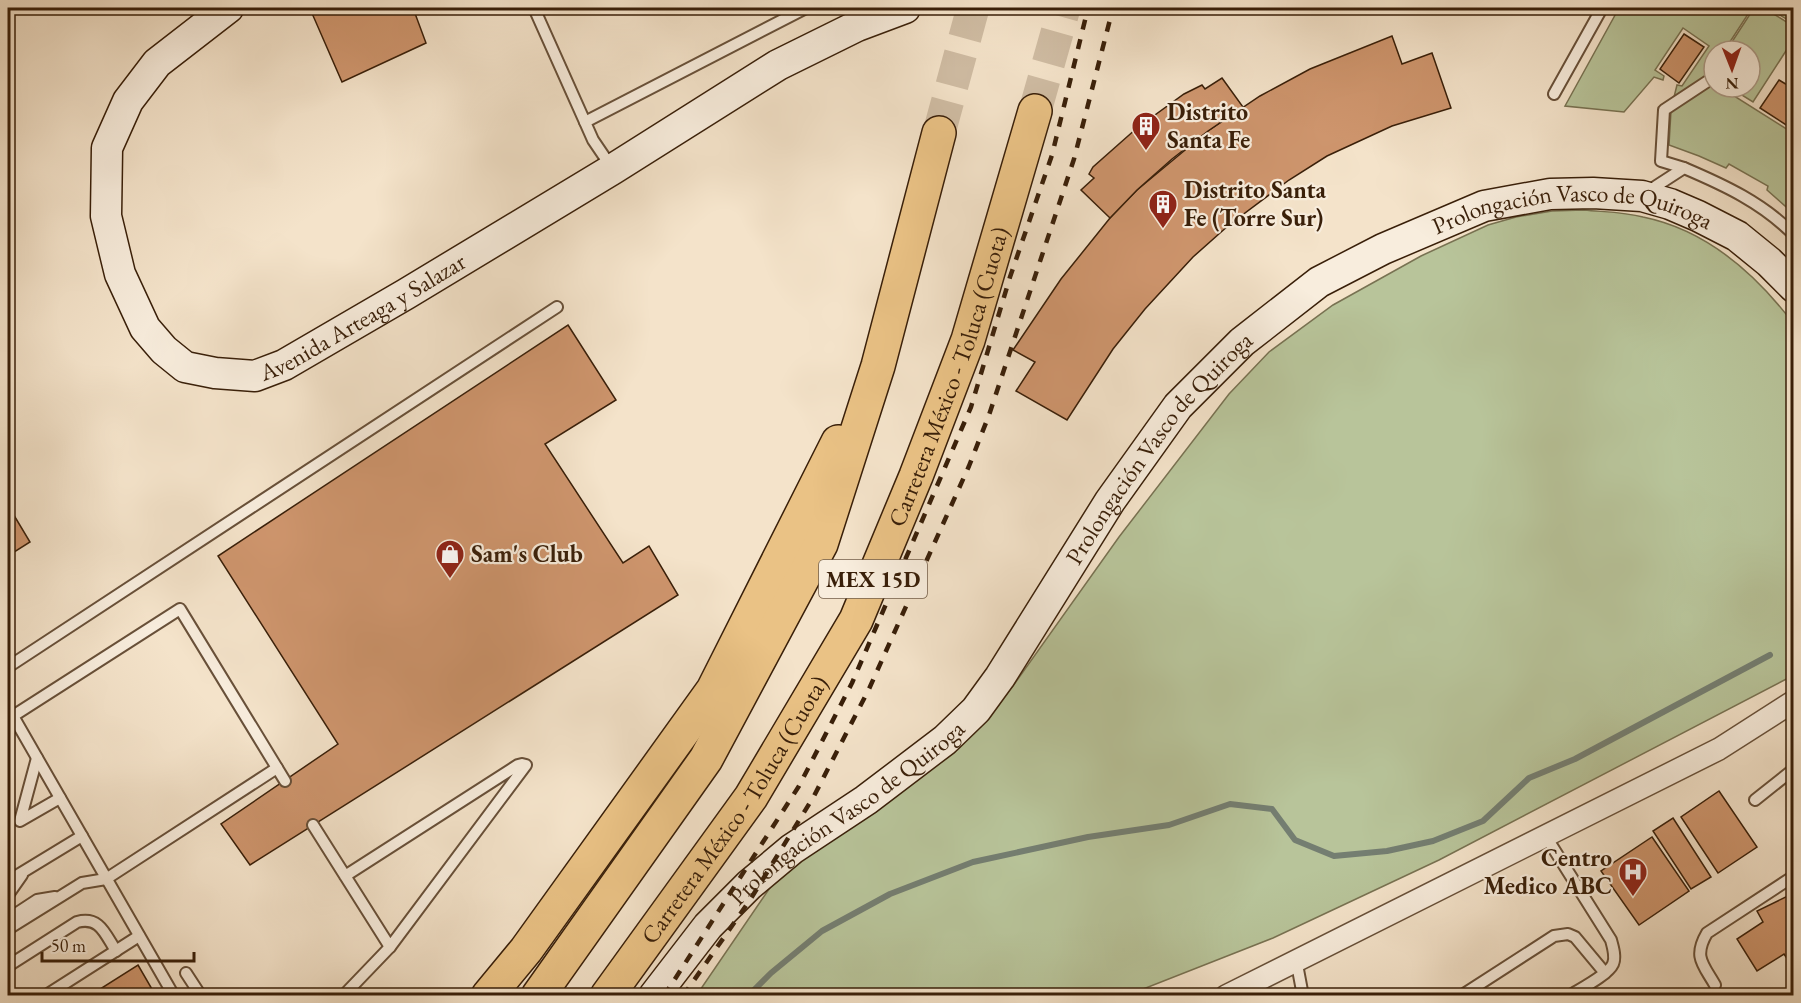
<svg xmlns="http://www.w3.org/2000/svg" width="1801" height="1003" font-family="'EB Garamond',serif">
<style>
.green{fill:#b8c49a;stroke:#787252;stroke-width:1.5}
.lines{fill:none;stroke-linecap:round;stroke-linejoin:round}
.stream{stroke:#747e71;stroke-width:6}
.building{fill:#ce956d;stroke:#391f09;stroke-width:1.5}
.highway-tunnel{stroke:#cfbca3;stroke-width:33;stroke-dasharray:33 16;stroke-linecap:butt}
.lane-casing{stroke:#685039;stroke-width:14}
.street-casing{stroke:#685039;stroke-width:24}
.secondary-casing{stroke:#391f09;stroke-width:33}
.highway-casing{stroke:#391f09;stroke-width:36}
.lane{stroke:#f8eddd;stroke-width:10}
.street{stroke:#f8eddd;stroke-width:21}
.secondary{stroke:#f8eddd;stroke-width:30}
.highway{stroke:#eac285;stroke-width:33}
.rail{stroke:#391f09;stroke-width:4.5;stroke-dasharray:10 10;stroke-linecap:butt}
.labels{text-anchor:middle;stroke-width:4.5;stroke-linejoin:round;paint-order:stroke}
.shield{fill:#f8eddd;stroke:#725d49;stroke-width:1.5}
.shield-label{font-size:22px;font-weight:bold;fill:#391f09}
.poi-label{font-size:24px;font-weight:bold;fill:#391f09;stroke:#f8eddd;text-anchor:start}
.street-label{font-size:24px;fill:#391f09;stroke:#f8eddd}
</style>
<rect width="100%" height="100%" fill="#f4e3ca"/>
<filter id="stains"><feTurbulence type="fractalNoise" baseFrequency=".00333" numOctaves="4"/><feColorMatrix values="0 0 0 0 .2 0 0 0 0 .09 0 0 0 0 .02 0 0 0 .5 -.17"/></filter>
<radialGradient id="worn" r=".72"><stop offset=".6" stop-color="#630" stop-opacity="0"/><stop offset="1" stop-color="#630" stop-opacity=".3"/></radialGradient>
<g class="green">
<path d="M1619,8h78l-1,2 2,2 2,-4h52l-28,43h-10v15l-7,10 -33,21 3,-12 5,1 27,-40 -26,-18 -28,42 9,6 -1,4 -9,-3 -30,35 -59,-6z"/>
<path d="M1754,8h10l29,18v14l-40,62 -24,-15h21v-36h-24z"/>
<path d="M1768,8h25v15z"/>
<path d="M1714,83v4h6l73,46v80l-26,-23 1,-4 -39,-22 -3,4 -27,-12 -30,-11 2,-34z"/>
<path d="M1584,210c20,2 40,2 59,7 64,13 112,56 150,106l1,352 -355,185 -166,78 -145,57 -432,1 84,-123 207,-158 26,-29 106,-149 110,-143 40,-42 64,-47 88,-49 67,-31 28,-8 36,-6z"/>
</g>
<g class="lines">
<path class="stream" d="M748,996l23,-23 51,-42 68,-37 83,-32 115,-25 81,-12 61,-21 42,5 23,31 39,16 53,-5 46,-10 50,-20 46,-43 46,-19 195,-104"/>
</g>
<g class="building">
<path d="M318,8h95l13,35 -84,39 -31,-71z"/>
<path d="M1684,34l20,13 -25,36 -19,-14z"/>
<path d="M1392,36l10,28 30,-11 19,55 -59,18 -65,30 -38,24 -60,45 -36,32 -48,52 -32,40 -46,71 -51,-29 19,-29 -22,-12 48,-71 49,-61 27,-28 71,-59 52,-35 50,-27z"/>
<path d="M1222,78l21,29 -35,24 -36,28 -35,31 -27,28 -29,-28 13,-12 -5,-4 4,-7 44,-39 47,-34 18,-9 3,4z"/>
<path d="M1779,80l15,9v41l-34,-22z"/>
<path d="M568,325l48,75 -71,44 78,119 26,-17 29,49 -428,270 -29,-41 117,-80 -120,-188z"/>
<path d="M12,512l18,30 -22,14v-41z"/>
<path d="M1719,791l38,56 -39,26 -37,-56z"/>
<path d="M1673,818l38,59 -20,12 -38,-58z"/>
<path d="M1652,837l37,54 -50,34 -38,-54z"/>
<path d="M1794,893v76l-10,-15 -27,17 -20,-32 26,-17 -6,-11z"/>
<path d="M138,965l18,31h-67z"/>
</g>
<g class="lines">
<g class="highway-tunnel">
<path d="M1035,111l29,-103"/>
<path d="M939,133l34,-125"/>
</g>
<g class="lane-casing">
<g id="lane">
<path d="M534,8l51,114"/>
<path d="M1554,94l48,-86"/>
<path d="M612,168l-19,-28 -8,-18 221,-114"/>
<path d="M1684,168l-23,-7 3,-51 50,-33"/>
<path d="M1647,192l37,-24c40,17 79,35 110,67"/>
<path d="M8,667l549,-360"/>
<path d="M37,758l-17,63 40,-23"/>
<path d="M1755,800l39,-31"/>
<path d="M313,825l77,122 136,-182 -4,-1 -4,1 -173,111"/>
<path d="M1545,835l66,105c2,7 5,17 2,24 -5,11 -33,25 -44,32"/>
<path d="M8,881l74,-45"/>
<path d="M8,895l14,-20"/>
<path d="M8,919l29,-19 18,-3"/>
<path d="M8,929l74,-46 24,-4 171,-111"/>
<path d="M1296,959l7,37"/>
<path d="M8,966l69,-44c23,-6 28,12 39,29"/>
<path d="M186,973l15,23"/>
<path d="M1715,985c-12,-21 -22,-28 -8,-52l87,-57"/>
<path d="M45,996l94,-60"/>
<path d="M174,996l-161,-280 167,-107 105,172"/>
<path d="M343,996l47,-49"/>
<path d="M1461,996l93,-60 14,-2 7,3 30,36"/>
</g>
</g>
<g class="street-casing">
<path id="street" d="M1226,996l493,-247 75,-48"/>
</g>
<g class="secondary-casing">
<g id="secondary">
<path id="s1" d="M228,8l-71,55 -29,38 -21,47 -1,68 14,58 25,54 19,22 21,17 30,6 40,3 29,-11 122,-71 207,-125 165,-104 79,-39 48,-18"/>
<path id="s2" d="M654,996l54,-70 41,-41 43,-36 74,-49 79,-60 31,-30 24,-33 110,-176 68,-95 64,-64 77,-60 64,-33 101,-43 66,-12 43,-1 49,3 28,8 28,12 39,20 32,26 25,25"/>
</g>
</g>
<g class="highway-casing">
<g id="highway">
<path d="M488,996l38,-46 187,-260 125,-248"/>
<path d="M538,996l168,-237 115,-215 57,-178 61,-233"/>
<path id="s3" d="M607,996l144,-199 105,-177 60,-144 52,-136 67,-229"/>
</g>
</g>
<use href="#lane" class="lane"/>
<use href="#street" class="street"/>
<use href="#secondary" class="secondary"/>
<use href="#highway" class="highway"/>
<g class="rail">
<path d="M664,996l135,-210 53,-103 119,-276 39,-130 42,-122 36,-147"/>
<path d="M683,996l67,-96 64,-104 55,-107 100,-223 20,-51 85,-256 39,-151"/>
</g>
</g>
<defs>
<g id="building-pin" transform="scale(1.5)"><path d="M0 17L-7.5 6A9.5 9.5 0 1 1 7.5 6Z" fill="#8f2418" stroke="#f8eddd"/><path d="M-4-6H4V6H1V3H-1V6H-4ZM-2.5-4.3h1.7v1.8h-1.7ZM.8-4.3h1.7v1.8H.8ZM-2.5-1h1.7V.8h-1.7ZM.8-1h1.7V.8H.8Z" fill="#fff"/></g>
<g id="shop-pin" transform="scale(1.5)"><path d="M0 17L-7.5 6A9.5 9.5 0 1 1 7.5 6Z" fill="#8f2418" stroke="#f8eddd"/><path d="M-5-2.5h2.3a2.7 3.5 0 0 1 5.4 0H5L5.5 6h-11ZM-1.5-2.5h3a1.5 2.3 0 0 0-3 0Z" fill="#fff"/></g>
<g id="hospital-pin" transform="scale(1.5)"><path d="M0 17L-7.5 6A9.5 9.5 0 1 1 7.5 6Z" fill="#8f2418" stroke="#f8eddd"/><path d="M-5-5h3v3.5h4V-5h3V5h-3V1.5h-4V5h-3Z" fill="#fff"/></g>
</defs>
<g fill-rule="evenodd">
<use href="#building-pin" x="1146" y="126"/>
<use href="#building-pin" x="1163" y="204"/>
<use href="#shop-pin" x="450" y="554"/>
<use href="#hospital-pin" x="1633" y="872"/>
</g>
<g class="labels">
<rect class="shield" x="819" y="560" width="108" height="38" rx="4.5"/>
<g class="shield-label">
<text x="873" y="587">MEX 15D</text>
</g>
<g class="poi-label">
<text x="1167" y="120">Distrito<tspan x="1167" dy="28">Santa Fe</tspan></text>
<text x="1184" y="198">Distrito Santa<tspan x="1184" dy="28">Fe (Torre Sur)</tspan></text>
<text x="471" y="562">Sam's Club</text>
<text x="1612" y="866" text-anchor="end">Centro<tspan x="1612" dy="28">Medico ABC</tspan></text>
</g>
<g class="street-label">
<text dy="8" stroke="none"><textPath href="#s2" startOffset="1258">Prolongación Vasco de Quiroga</textPath></text>
<text dy="8" stroke="none"><textPath href="#s1" startOffset="626">Avenida Arteaga y Salazar</textPath></text>
<text dy="8" stroke="none"><textPath href="#s3" startOffset="712">Carretera México - Toluca (Cuota)</textPath></text>
<text dy="8" stroke="none"><textPath href="#s2" startOffset="754">Prolongación Vasco de Quiroga</textPath></text>
<text dy="8" stroke="none"><textPath href="#s3" startOffset="226">Carretera México - Toluca (Cuota)</textPath></text>
<text dy="8" stroke="none"><textPath href="#s2" startOffset="268">Prolongación Vasco de Quiroga</textPath></text>
</g>
</g>
<rect width="1801" height="1003" fill="none" stroke="#f4e3ca" stroke-width="30"/>
<rect x="9" y="9" width="1783" height="985" fill="none" stroke="#391f09" stroke-width="3"/>
<rect x="15" y="15" width="1771" height="973" fill="none" stroke="#391f09" stroke-width="1.5"/>
<g transform="translate(1732 69) rotate(179)"><circle r="28" fill="#f8eddd" stroke="#ac9b88" stroke-width="1.5"/>
<path d="M0-4.5L10 22L0 15L-10 22Z" fill="#8f2418"/>
<text y="-9" font-size="16" font-weight="bold" text-anchor="middle" fill="#391f09">N</text>
</g>
<path d="M42 952v9h152v-9" fill="none" stroke="#391f09" stroke-width="3"/>
<text x="51" y="952" font-size="18" fill="#391f09" stroke="#f8eddd" stroke-width="4.5" paint-order="stroke">50 m</text>
<rect width="100%" height="100%" filter="url(#stains)"/>
<rect width="100%" height="100%" fill="url(#worn)"/>
</svg>
